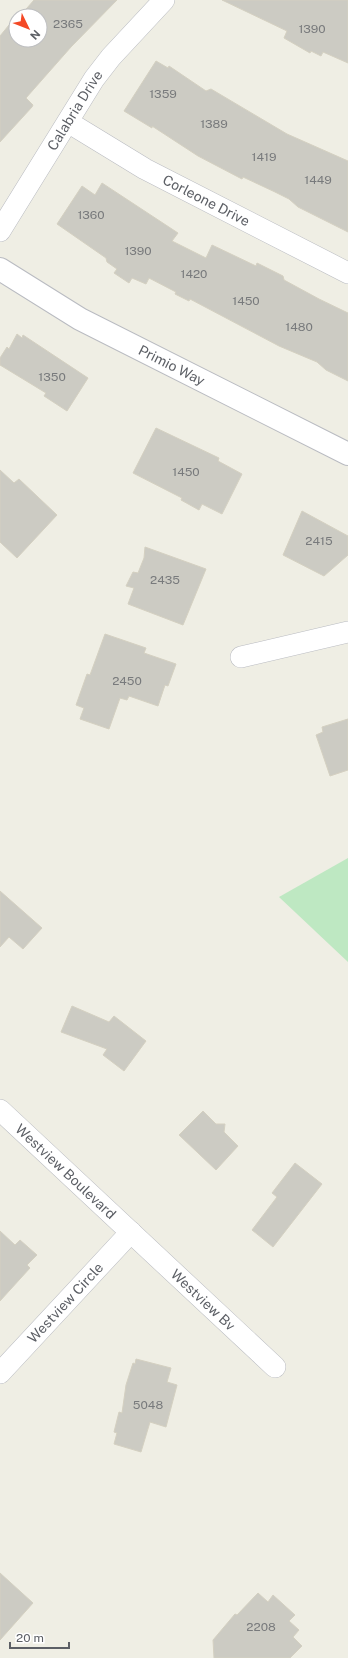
<svg xmlns="http://www.w3.org/2000/svg" width="348" height="1658" font-family="'Public Sans',sans-serif">
<style>
.green{fill:#bee8c2}
.building{fill:#cccbc3;stroke:#d4d0c1}
.lines{fill:none;stroke-linecap:round;stroke-linejoin:round}
.minor-casing{stroke:#b9bbc1;stroke-width:22}
.tertiary-casing{stroke:#b9bbc1;stroke-width:24}
.minor{stroke:#fff;stroke-width:21}
.tertiary{stroke:#fff;stroke-width:22}
.labels{text-anchor:middle;stroke-width:3;stroke-linejoin:round;paint-order:stroke}
.number-label{font-size:12px;fill:#787a7c}
.street-label{font-size:14px;fill:#5c5f65;stroke:#fff}
</style>
<rect width="100%" height="100%" fill="#efeee4"/>
<path class="green" d="M348,858v104l-69,-65z"/>
<g class="building">
<path d="M34,0h83l-46,47 -45,51 7,7 -1,2 -32,35v-106l9,-11 4,4 3,-6v17h24v-24h-20z"/>
<path d="M222,0h126v63l-25,-11 -2,4 -10,-5 -1,2 -26,-15 3,-7z"/>
<path d="M156,61l12,7 1,-2 37,25 5,-2 76,45 61,27v71l-50,-25 -9,-8 -14,-7 -32,-15 -1,2 -44,-23 -46,-30v2l-28,-17z"/>
<path d="M102,183l76,50 -6,8 34,17 6,-13 44,21 1,-3 26,13 1,4 35,19 29,14v68l-22,-11 -9,-8 -38,-16 -89,-47 -1,2 -14,-7 1,-2 -27,-14 -3,6 -14,-6 -3,5 -15,-10 3,-4 -10,-7 -1,-4 -49,-34 25,-38 13,9z"/>
<path d="M17,334l5,4 1,-3 65,43 -21,33 -23,-15 2,-3 -46,-28v-7l7,-11 2,2z"/>
<path d="M156,428l63,30 -1,3 24,13 -20,40 -20,-10 -3,6 -18,-10 1,-2 -49,-25z"/>
<path d="M0,470l14,13 5,-4 38,36 -40,43 -17,-16z"/>
<path d="M302,511l46,25v19l-24,21 -41,-21z"/>
<path d="M145,547l61,22 -23,56 -55,-21 6,-16 -8,-2 7,-14 5,1 6,-15z"/>
<path d="M105,634l41,14 -2,5 32,11 -8,22 -3,-1 -7,21 -29,-10 -2,4 -7,-2 -11,31 -29,-10 4,-11 -8,-3 11,-31 3,1z"/>
<path d="M348,719v51l-18,6 -14,-41 7,-3 -1,-5z"/>
<path d="M0,891l42,37 -19,21 -14,-12 -9,10z"/>
<path d="M72,1006l37,16 5,-6 32,25 -22,30 -21,-16 4,-6 -46,-17z"/>
<path d="M203,1111l13,13h9l-1,8 14,14 -22,24 -37,-35z"/>
<path d="M295,1163l27,21 -49,63 -21,-17 25,-33 -5,-4z"/>
<path d="M0,1231l15,14 5,-5 17,15 -10,10 3,3 -30,33z"/>
<path d="M136,1359l35,9 -4,14 10,3 -11,42 -16,-5 -9,30 -27,-8 3,-11 -3,-1 5,-20 3,1 4,-28 7,-22 2,1z"/>
<path d="M0,1573l33,30 -33,37z"/>
<path d="M258,1593l10,9 5,-7 22,20 -6,6 10,9 -6,7 9,9 -12,12h-76l-1,-18 22,-26 2,1z"/>
</g>
<g class="lines">
<g class="minor-casing">
<g id="minor">
<path id="s1" d="M68,122l77,47 203,104"/>
<path id="s2" d="M0,231l94,-152 17,-22 53,-57"/>
<path d="M241,657l107,-25"/>
<path id="s3" d="M0,1110l275,257"/>
<path id="s4" d="M0,1373l131,-141"/>
</g>
</g>
<g class="tertiary-casing">
<g id="tertiary">
<path id="s5" d="M0,269l80,50 268,135"/>
</g>
</g>
<use href="#minor" class="minor"/>
<use href="#tertiary" class="tertiary"/>
</g>
<g class="labels">
<g class="number-label">
<text x="68" y="28">2365</text>
<text x="312" y="33">1390</text>
<text x="163" y="98">1359</text>
<text x="214" y="128">1389</text>
<text x="264" y="161">1419</text>
<text x="318" y="184">1449</text>
<text x="91" y="219">1360</text>
<text x="138" y="255">1390</text>
<text x="194" y="278">1420</text>
<text x="246" y="305">1450</text>
<text x="299" y="331">1480</text>
<text x="52" y="381">1350</text>
<text x="186" y="476">1450</text>
<text x="319" y="545">2415</text>
<text x="165" y="584">2435</text>
<text x="127" y="685">2450</text>
<text x="148" y="1409">5048</text>
<text x="261" y="1631">2208</text>
</g>
<g class="street-label">
<text dy="5" stroke="none"><textPath href="#s2" startOffset="142">Calabria Drive</textPath></text>
<text dy="5" stroke="none"><textPath href="#s1" startOffset="159">Corleone Drive</textPath></text>
<text dy="5" stroke="none"><textPath href="#s5" startOffset="197">Primio Way</textPath></text>
<text dy="5" stroke="none"><textPath href="#s3" startOffset="90">Westview Boulevard</textPath></text>
<text dy="5" stroke="none"><textPath href="#s3" startOffset="278">Westview Bv</textPath></text>
<text dy="5" stroke="none"><textPath href="#s4" startOffset="96">Westview Circle</textPath></text>
</g>
</g>
<g transform="translate(28 28) rotate(133)"><circle r="19" fill="#ffffff" stroke="#bebfc1"/>
<path d="M0-3L7 15L0 10L-7 15Z" fill="#f44925"/>
<text y="-6" font-size="11" font-weight="bold" text-anchor="middle" fill="#5c5f65">N</text>
</g>
<path d="M10 1642v6h59v-6" fill="none" stroke="#5c5f65" stroke-width="2"/>
<text x="16" y="1642" font-size="12" fill="#5c5f65" stroke="#ffffff" stroke-width="3" paint-order="stroke">20 m</text>
</svg>
